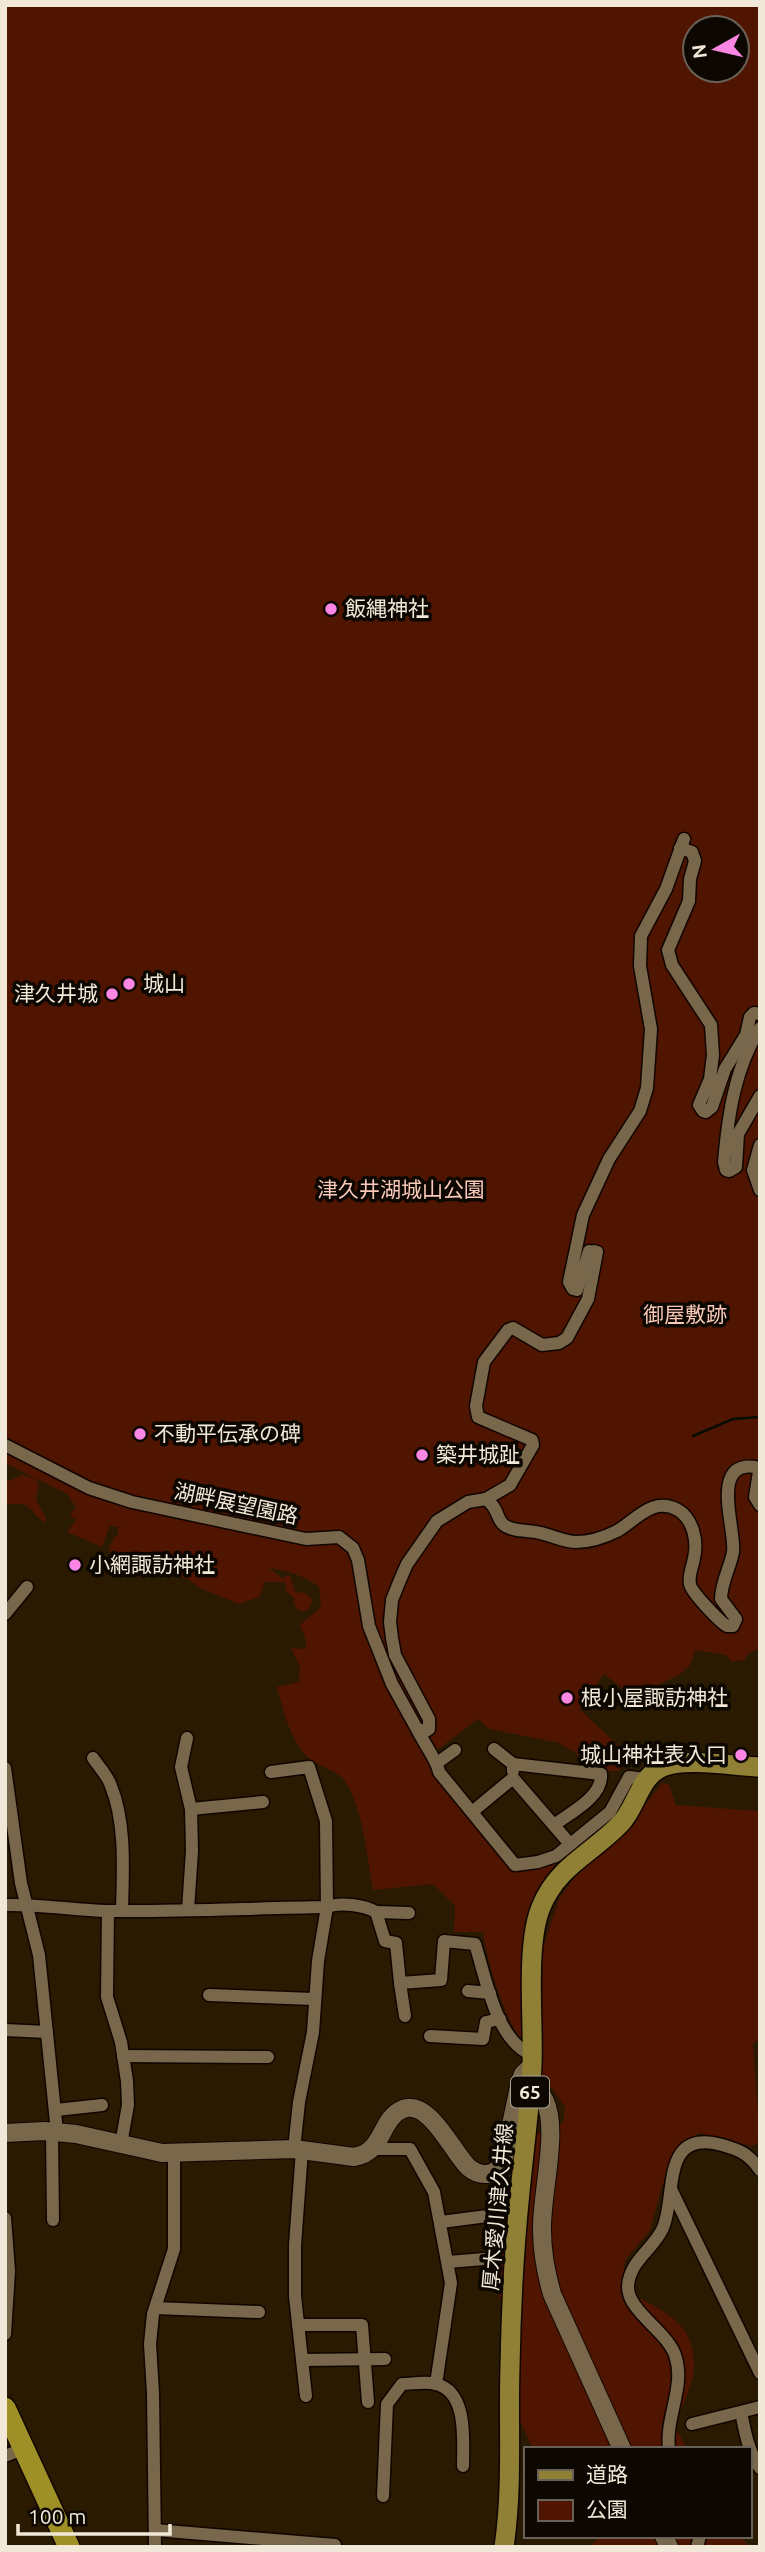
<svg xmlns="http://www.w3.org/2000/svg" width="765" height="2552" font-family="Ubuntu,'Noto Sans JP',sans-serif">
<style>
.green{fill:#501501;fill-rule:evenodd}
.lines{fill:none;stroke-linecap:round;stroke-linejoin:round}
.stream{stroke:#070d00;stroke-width:2.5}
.street-casing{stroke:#110500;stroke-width:15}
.secondary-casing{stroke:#110500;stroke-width:20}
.primary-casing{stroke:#110500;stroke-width:22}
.highway-casing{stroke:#110500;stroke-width:24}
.street{stroke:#78674b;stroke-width:12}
.secondary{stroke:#78674b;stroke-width:18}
.primary{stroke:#8f8035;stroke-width:19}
.highway{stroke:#9e9027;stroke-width:21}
.poi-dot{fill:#fc86e4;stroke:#0c0701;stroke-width:2.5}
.labels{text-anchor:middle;stroke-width:7;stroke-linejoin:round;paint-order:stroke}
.shield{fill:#0c0701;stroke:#ada498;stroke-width:2}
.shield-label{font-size:19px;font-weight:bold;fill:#f2e8d8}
.poi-label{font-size:21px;fill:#f2e8d8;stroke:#0c0701;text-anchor:start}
.park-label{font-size:21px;fill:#fac8b8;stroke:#0c0701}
.street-label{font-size:21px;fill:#f2e8d8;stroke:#0c0701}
</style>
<rect width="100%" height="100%" fill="#291a01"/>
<g class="green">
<path d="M5,5h755v1643l-12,6 -4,6 -12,2 -6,-7 -31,-5 -5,15 -11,10 -34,16 -23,-3 -18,-14 -25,35 44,41 -4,21h-22l-4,-2 -3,-8 -31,-18 -70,-14 -11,-10 -50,38 85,112 45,-9 -17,25 -8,22 -6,136c-19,-8 -42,-90 -44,-111h-29l1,-26 -22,-22 -60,6c-6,-32 -10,-84 -29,-110 -7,-9 -23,-13 -33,-20 -20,-16 -28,-50 -34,-73l22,-5 1,-15 -9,-19 15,1 -1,-11 -5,-13 21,-18 -2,-20c-16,-12 -30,-16 -50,-19l13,10 8,-3 5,17 10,1 8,7 -5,10 -5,2c-7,-2 -10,-6 -9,-14l-8,-7 -1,-9h-22v6l-4,9 -20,7 -39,-16 -14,-10 -32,-8 -20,-12 -12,9 -8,-4 -5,-14 5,-12 4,-1v-8h4l-12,-3 -8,22 -35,-15 9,-12 -6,-5 6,-8 -9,-13 -62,-31zM695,28h42v42h-42z"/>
<path d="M22,1475l14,4 3,5 -3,16 11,20 -4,2c-20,-18 -9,-18 -38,-18v-26l4,3z"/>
<path d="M662,1783l7,2 7,20 84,6v227l-7,6 7,98 -8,4 -53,-13 -22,16 -17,43 -10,39 -25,29 -4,29c36,19 75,30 73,79 0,15 -14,42 -19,58l12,23h-154l-14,-30 -2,-44 -19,-87 14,-106 23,-48 28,-11 2,-16 -24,-34 2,-125 16,-49 34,-46 50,-45z"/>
<path d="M598,2536h142l9,11h-160l9,-8z"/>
</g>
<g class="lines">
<path class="stream" d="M693,1436l40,-17 27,-2"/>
<g class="street-casing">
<g id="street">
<path d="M680,848l12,4 3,9 -5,18 -1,22 -21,49 4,15 39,60 2,30 -3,24 -11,26 4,6 3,1 6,-5 13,-38 21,-34 4,-18 4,-4 6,1"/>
<path d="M760,1028c-25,39 -32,88 -36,134l2,8 3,1 7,-4 2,-33 22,-38"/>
<path d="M760,1145l-7,25 7,20"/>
<path d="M589,1251l-12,39 -4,-1 -4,-7 14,-67 26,-56 31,-48 7,-23 4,-59 -11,-63 1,-30 25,-47 18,-50"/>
<path d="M5,1445l84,43 43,14 174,37 33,-2 14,11 5,12 11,66 23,58 25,45 9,2 3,-2v-10l-34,-64 -3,-17 -2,-16 2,-22 8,-20 7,-16 30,-43 31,-19 18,-3 24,-14 23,-40 -1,-5 -54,-23 -2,-11 8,-44 24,-32 5,-2 29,17 17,-2 8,-5 21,-39 9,-47 -3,-1"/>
<path d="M486,1499c13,9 10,20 18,26 9,7 25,5 36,8 11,2 24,9 36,9 13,0 29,-5 41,-11 19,-11 36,-35 61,-21 15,9 20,31 16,48 -1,8 -6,17 -4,26 0,7 30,38 37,42h6l3,-7 -15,-20c0,-16 9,-31 12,-47 3,-23 -24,-91 22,-85l4,5 -4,25 5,8"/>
<path d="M5,1614l22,-27"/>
<path d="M417,1729c6,13 20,31 22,43l76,93 23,-3 18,-6 54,-44 19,-35 17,2"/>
<path d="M187,1738l-6,29 10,42 1,42 -4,59"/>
<path d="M494,1749l19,15v7"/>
<path d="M93,1758c6,9 15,18 18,28 15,37 12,84 11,124"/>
<path d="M437,1763l18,-13"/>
<path d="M513,1764l88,10c2,23 -31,39 -47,51"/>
<path d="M5,1768l16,115 18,72 18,177"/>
<path d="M271,1772l38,-5 17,54 1,86 -9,54 -5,71 -14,70 -5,47"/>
<path d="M191,1809l72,-7"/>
<path d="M472,1812l41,-34 57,66"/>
<path d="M5,1905c34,-1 68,5 102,6 73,1 146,-3 220,-4 13,-5 37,-2 49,5l9,29 11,2 4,40 41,-3 3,-39 31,3c11,34 21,97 57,111"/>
<path d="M108,1911l-1,86 14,45 6,39 1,24 -7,39"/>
<path d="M376,1912l33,1"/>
<path d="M400,1983l5,33"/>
<path d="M468,1991l22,2"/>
<path d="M209,1995l105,4"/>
<path d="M5,2030l42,2"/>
<path d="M430,2036l53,3 3,-17 14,-3"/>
<path d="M123,2056l145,1"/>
<path d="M56,2110l46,-5"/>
<path d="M52,2132l1,88"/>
<path d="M372,2149h38l24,43 17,91 -15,101"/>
<path d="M302,2150l-7,95v51l11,100"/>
<path d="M671,2189l89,184"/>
<path d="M5,2218l4,53 -4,63"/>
<path d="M441,2222l54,-7"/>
<path d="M448,2262l36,-3"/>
<path d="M155,2308l104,4"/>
<path d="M298,2325h64l6,77"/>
<path d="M302,2360l83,-1"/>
<path d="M741,2412c4,20 7,39 19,56"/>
<path d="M692,2424l68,-17"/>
<path d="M669,2449c-4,-32 17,-63 6,-94 -8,-24 -48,-44 -47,-69 2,-26 25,-36 35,-58 14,-33 -3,-100 59,-83 18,5 27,9 38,25"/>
<path d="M5,2456l20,-8"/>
<path d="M383,2496l4,-92 15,-20c10,0 24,-3 34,0 32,8 27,56 27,82"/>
<path d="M155,2530l180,15v2"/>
<path d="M155,2547l-2,-154 -3,-49 3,-30 21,-65v-95"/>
<path d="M697,2547l3,-11"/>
</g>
</g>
<g class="secondary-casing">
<g id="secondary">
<path d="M531,2086c6,4 11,8 14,15 14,30 -4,94 -3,129 0,22 4,43 10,64l70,155"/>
<path d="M5,2133l40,-2 31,3 86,19 132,-4 60,8c31,-5 25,-38 49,-48 26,-10 49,42 65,58 12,10 26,10 35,-4l17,-81 3,-8 9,-8"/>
<path d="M664,2536l5,11"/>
</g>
</g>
<g class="primary-casing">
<path id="primary" d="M504,2547c9,-61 4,-120 6,-180 1,-59 4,-117 10,-175 4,-42 10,-85 12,-127 2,-44 -7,-119 9,-158 17,-42 51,-53 80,-84 17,-18 18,-48 44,-57 21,-8 70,0 95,1"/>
</g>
<g class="highway-casing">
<path id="highway" d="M5,2408l64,139"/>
</g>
<use href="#street" class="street"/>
<use href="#secondary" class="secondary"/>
<use href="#primary" class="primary"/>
<use href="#highway" class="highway"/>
</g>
<g class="poi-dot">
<circle cx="331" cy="609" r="7"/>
<circle cx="129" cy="984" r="7"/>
<circle cx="112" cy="994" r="7"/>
<circle cx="140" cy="1434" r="7"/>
<circle cx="422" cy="1455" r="7"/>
<circle cx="75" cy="1565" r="7"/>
<circle cx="567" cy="1698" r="7"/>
<circle cx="741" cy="1755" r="7"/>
</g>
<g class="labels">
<rect class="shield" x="511" y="2076.5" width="38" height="31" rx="5"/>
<g class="shield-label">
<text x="530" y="2099">65</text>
</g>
<g class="poi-label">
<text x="345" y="616">飯縄神社</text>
<text x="143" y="991">城山</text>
<text x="98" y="1001" text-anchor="end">津久井城</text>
<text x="154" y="1441">不動平伝承の碑</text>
<text x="436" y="1462">築井城趾</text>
<text x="89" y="1572">小網諏訪神社</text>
<text x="581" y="1705">根小屋諏訪神社</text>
<text x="727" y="1762" text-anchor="end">城山神社表入口</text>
</g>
<g class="park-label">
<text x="401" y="1197">津久井湖城山公園</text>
<text x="685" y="1322">御屋敷跡</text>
</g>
<g class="street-label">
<text transform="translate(236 1504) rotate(12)" y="7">湖畔展望園路</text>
<text transform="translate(498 2207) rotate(-85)" y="7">厚木愛川津久井線</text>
</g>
</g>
<rect width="765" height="2552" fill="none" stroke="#f2e8d8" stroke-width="14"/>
<rect x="524" y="2447" width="228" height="91" fill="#0c0701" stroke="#686157" stroke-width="2"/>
<rect x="538" y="2470" width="35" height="10" fill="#8f8035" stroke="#686157" stroke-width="2"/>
<text x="586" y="2482" font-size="21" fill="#f2e8d8">道路</text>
<rect x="538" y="2500" width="35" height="21" fill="#501501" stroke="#686157" stroke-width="2"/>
<text x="586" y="2517" font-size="21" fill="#f2e8d8">公園</text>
<g transform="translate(716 49) rotate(262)"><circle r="33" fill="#0c0701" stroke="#686157" stroke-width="2"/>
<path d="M0-5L12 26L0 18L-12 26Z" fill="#fc86e4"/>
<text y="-10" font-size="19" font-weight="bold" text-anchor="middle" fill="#f2e8d8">N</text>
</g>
<path d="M18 2524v10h152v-10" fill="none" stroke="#f2e8d8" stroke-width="3.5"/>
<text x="28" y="2524" font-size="21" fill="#f2e8d8" stroke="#0c0701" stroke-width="5" paint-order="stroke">100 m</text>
</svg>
